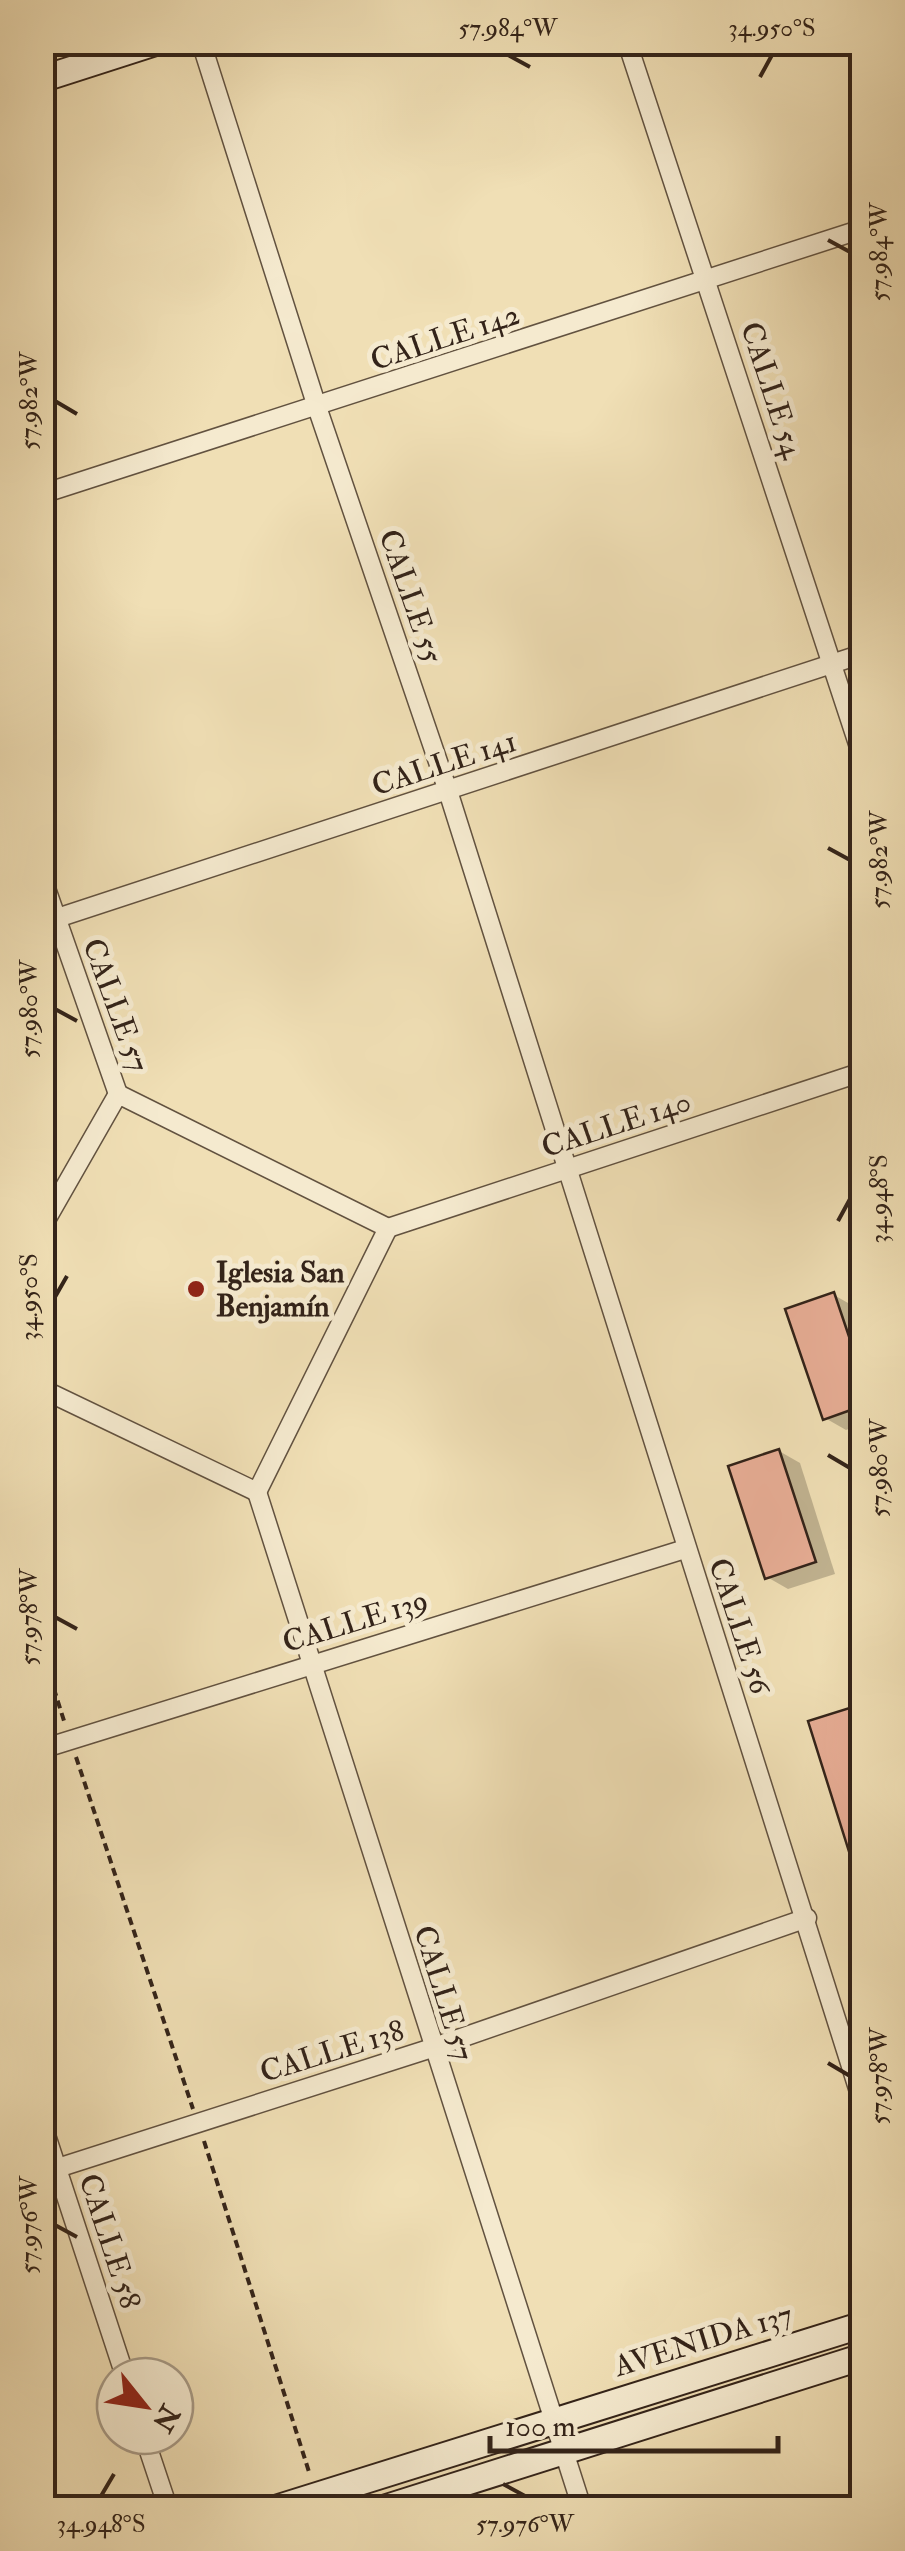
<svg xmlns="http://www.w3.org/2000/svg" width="905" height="2551" font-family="'IM FELL Double Pica',serif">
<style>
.shadow{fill:#0003}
.building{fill:#e7ad95;stroke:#332319;stroke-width:2.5}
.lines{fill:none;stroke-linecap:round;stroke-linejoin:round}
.minor-casing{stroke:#625240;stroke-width:21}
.secondary-casing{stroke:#332319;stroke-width:29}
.path{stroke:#332319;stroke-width:4;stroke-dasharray:8 5;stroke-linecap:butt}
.minor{stroke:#f5eacf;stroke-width:18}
.secondary{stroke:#f5eacf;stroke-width:25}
.ticks{fill:none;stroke:#332319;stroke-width:4}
.poi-dot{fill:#8f2418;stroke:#f5eacf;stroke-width:4}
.labels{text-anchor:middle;stroke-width:10;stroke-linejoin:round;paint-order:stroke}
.street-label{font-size:30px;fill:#332319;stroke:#f5eacf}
.poi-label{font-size:30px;font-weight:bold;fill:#332319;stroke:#f5eacf;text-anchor:start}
.neatline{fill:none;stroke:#332319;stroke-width:4}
.ticks-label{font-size:25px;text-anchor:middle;fill:#332319}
</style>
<rect width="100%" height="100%" fill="#f0dfb5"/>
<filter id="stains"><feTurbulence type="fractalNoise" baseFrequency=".002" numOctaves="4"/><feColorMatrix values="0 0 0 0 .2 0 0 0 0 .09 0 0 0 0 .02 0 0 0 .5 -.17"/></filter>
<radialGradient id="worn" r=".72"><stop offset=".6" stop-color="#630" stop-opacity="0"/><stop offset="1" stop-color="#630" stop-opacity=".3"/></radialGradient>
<g class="shadow">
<path d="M834,1295l21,12 7,23v94l-16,6 -21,-12z"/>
<path d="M779,1451l21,12 35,111 -47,15 -21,-12z"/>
<path d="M859,1707l3,2v175l-51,-161z"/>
</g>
<g class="building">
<path d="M834,1292l28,83v31l-39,14 -38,-111z"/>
<path d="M779,1449l37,113 -51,17 -37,-113z"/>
<path d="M859,1705l3,10v178l-54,-172z"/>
</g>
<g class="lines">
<g class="minor-casing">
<g id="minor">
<path d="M201,42l116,365 131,384 414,1310"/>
<path d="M627,42l235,714"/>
<path d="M42,494l820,-265"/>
<path d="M42,877l76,217"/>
<path d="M42,923l820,-269"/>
<path d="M42,1227l76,-133 270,134"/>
<path d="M388,1228l474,-156"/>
<path d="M42,1389l215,103"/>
<path d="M257,1492l325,1016"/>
<path d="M257,1492l131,-264"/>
<path d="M42,1749l643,-200"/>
<path d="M42,2123l83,253"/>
<path d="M42,2173l390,-125 375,-130"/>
<path d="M144,2436l24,72"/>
</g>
</g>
<g class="secondary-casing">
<g id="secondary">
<path d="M42,43l1,-1"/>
<path d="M42,79l115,-37"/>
<path d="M277,2508l585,-183"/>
<path d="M385,2508l477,-151"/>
</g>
</g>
<g class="path">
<path d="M42,1651l23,73"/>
<path d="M76,1757l117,352"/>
<path d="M204,2141l106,334"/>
</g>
<use href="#minor" class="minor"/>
<use href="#secondary" class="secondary"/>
</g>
<path class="ticks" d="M508,55l22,12M760,77l12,-22M828,240l22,12M55,401l22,13M828,848l22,12M55,1009l22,12M838,1221l12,-22M55,1297l12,-21M828,1455l22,13M55,1617l22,12M828,2063l22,13M55,2225l22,12M503,2484l22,12M101,2496l13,-22"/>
<circle class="poi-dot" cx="196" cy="1289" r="10"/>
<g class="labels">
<g class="street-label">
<text transform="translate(445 337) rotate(-18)" y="10">CALLE 142</text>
<text transform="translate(772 390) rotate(72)" y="10">CALLE 54</text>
<text transform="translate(411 596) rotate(71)" y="10">CALLE 55</text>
<text transform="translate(444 763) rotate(-18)" y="10">CALLE 141</text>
<text transform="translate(116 1005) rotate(70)" y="10">CALLE 57</text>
<text transform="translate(616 1124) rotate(-18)" y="10">CALLE 140</text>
<text transform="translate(355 1621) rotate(-17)" y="10">CALLE 139</text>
<text transform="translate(740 1626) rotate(72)" y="10">CALLE 56</text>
<text transform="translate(444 1993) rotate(73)" y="10">CALLE 57</text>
<text transform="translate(332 2051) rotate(-17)" y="10">CALLE 138</text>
<text transform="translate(110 2241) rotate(72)" y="10">CALLE 58</text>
<text transform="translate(703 2340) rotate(-17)" y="10">AVENIDA 137</text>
</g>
<g class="poi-label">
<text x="216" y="1282">Iglesia San<tspan x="216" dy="34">Benjamín</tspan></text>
</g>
</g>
<rect width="905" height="2551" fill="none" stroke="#f0dfb5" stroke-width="110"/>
<g transform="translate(145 2406) rotate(120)"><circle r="48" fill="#f5eacf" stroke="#a79a86" stroke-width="2.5"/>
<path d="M0-8L18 38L0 25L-18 38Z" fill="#8f2418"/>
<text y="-15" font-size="28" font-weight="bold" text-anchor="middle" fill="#332319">N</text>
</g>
<path d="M490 2436v15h288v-15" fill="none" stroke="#332319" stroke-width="5"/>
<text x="505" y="2436" font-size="30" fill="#332319" stroke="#f5eacf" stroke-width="8" paint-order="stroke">100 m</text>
<rect x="55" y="55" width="795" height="2441" class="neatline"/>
<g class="ticks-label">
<text x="508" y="36">57.984°W</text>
<text x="772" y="36">34.950°S</text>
<text transform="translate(878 252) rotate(-90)" y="9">57.984°W</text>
<text transform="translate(28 401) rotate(-90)" y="9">57.982°W</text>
<text transform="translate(878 860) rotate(-90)" y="9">57.982°W</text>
<text transform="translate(28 1009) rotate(-90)" y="9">57.980°W</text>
<text transform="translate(878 1199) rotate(-90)" y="9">34.948°S</text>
<text transform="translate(28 1297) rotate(-90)" y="9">34.950°S</text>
<text transform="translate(878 1468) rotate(-90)" y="9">57.980°W</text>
<text transform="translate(28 1617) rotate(-90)" y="9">57.978°W</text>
<text transform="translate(878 2076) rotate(-90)" y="9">57.978°W</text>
<text transform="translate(28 2225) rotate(-90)" y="9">57.976°W</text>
<text x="101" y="2532">34.948°S</text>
<text x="525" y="2532">57.976°W</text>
</g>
<rect width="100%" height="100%" filter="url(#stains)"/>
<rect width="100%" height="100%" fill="url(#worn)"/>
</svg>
